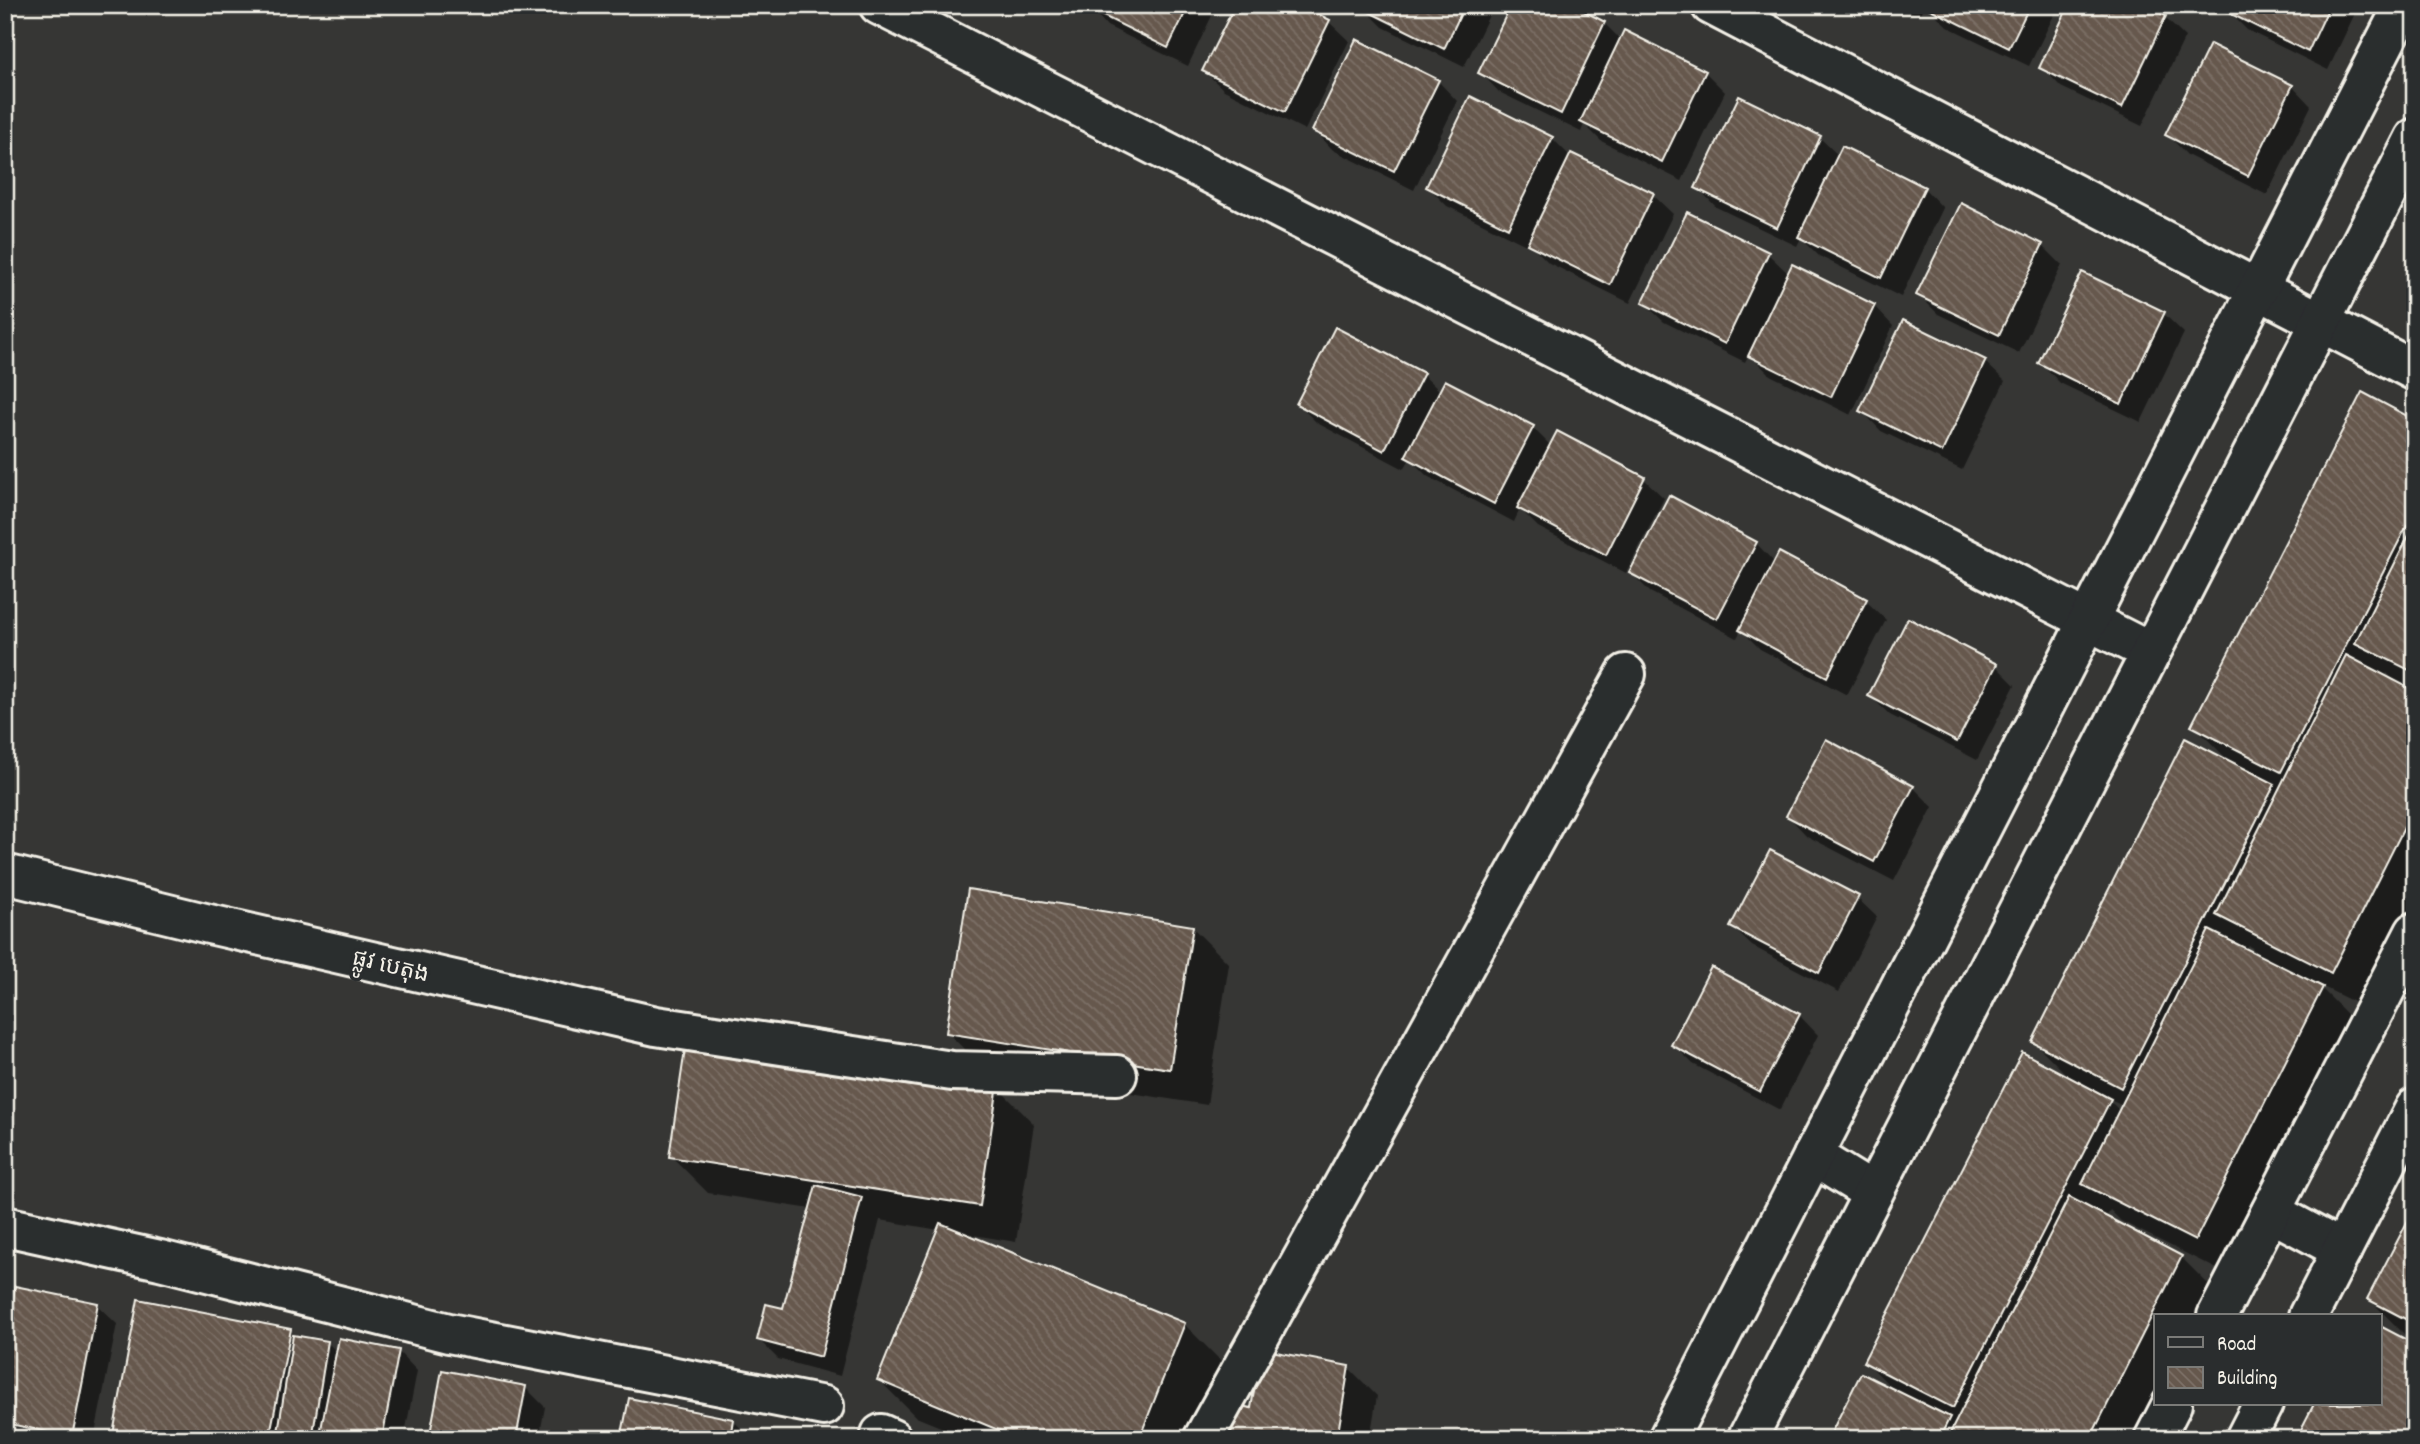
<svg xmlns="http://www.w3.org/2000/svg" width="2420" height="1444" font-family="Dekko,'Noto Sans Khmer',sans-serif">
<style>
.shadow{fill:#0007;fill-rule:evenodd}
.building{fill:url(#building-back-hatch);stroke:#f4f1e8;stroke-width:2}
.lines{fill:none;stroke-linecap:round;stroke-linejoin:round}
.minor-casing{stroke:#f4f1e8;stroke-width:44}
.minor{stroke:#2a2d2e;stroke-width:38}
.labels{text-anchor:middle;stroke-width:7;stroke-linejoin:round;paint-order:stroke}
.street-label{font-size:23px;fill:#f4f1e8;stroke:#2a2d2e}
</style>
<defs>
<pattern id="building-back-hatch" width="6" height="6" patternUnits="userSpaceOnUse" patternTransform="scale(1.75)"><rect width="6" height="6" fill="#66584d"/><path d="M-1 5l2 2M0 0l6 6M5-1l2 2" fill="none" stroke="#7c7067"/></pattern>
</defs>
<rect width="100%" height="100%" fill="#363634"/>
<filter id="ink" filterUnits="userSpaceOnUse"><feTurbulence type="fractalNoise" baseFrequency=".0143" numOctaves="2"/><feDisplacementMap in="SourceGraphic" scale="14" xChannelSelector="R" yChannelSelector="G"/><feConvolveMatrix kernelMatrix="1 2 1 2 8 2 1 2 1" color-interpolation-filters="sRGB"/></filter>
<g filter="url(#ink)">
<g class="shadow">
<path d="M1066,5h13l-2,6z"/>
<path d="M1088,5h129l-29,61 -81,-40z"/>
<path d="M1336,5h158l-30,62 -81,-40 -21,-21 -5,9z"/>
<path d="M1897,5h27l-5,11z"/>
<path d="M1929,5h130l-30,61 -81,-39 -20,-20z"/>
<path d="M2140,5l25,13 20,19 -43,89 -81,-39 -19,-20z"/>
<path d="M2230,5h129l-31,65 -81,-40 -20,-20z"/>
<path d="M1329,22l20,19 -44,89 -81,-40 -20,-19z"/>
<path d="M1604,23l17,17 84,32 20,20 -43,89 -81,-40 -17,-17 -3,8 -82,-40 -19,-20z"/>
<path d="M1438,81l19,20 -43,89 -81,-40 -19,-20z"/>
<path d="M2292,86l19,20 -44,89 -80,-40 -19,-20z"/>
<path d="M1739,98l81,40 19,18 85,32 19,20 -42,89 -82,-41 -18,-18 -4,8 -81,-39 -19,-20z"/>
<path d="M1552,138l19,19 1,-2 81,40 20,19 -43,89 -81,-40 -20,-20 -1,3 -81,-40 -19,-19z"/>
<path d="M1687,214l81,40 21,20 85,32 19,20 -42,89 -81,-40 -21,-21 -4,8 -81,-40 -20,-19z"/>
<path d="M2042,245l20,20 -43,88 -81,-39 -20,-20z"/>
<path d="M2083,274l81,40 20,19 -43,89 -81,-39 -19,-20z"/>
<path d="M1904,322l81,40 20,19 -43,89 -81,-39 -19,-20z"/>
<path d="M1336,329l87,46 18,17 92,36 18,18 7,-12 86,45 20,19 -38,75 -88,-46 -18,-18 -6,13 -87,-46 -17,-17 -6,10 -87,-46 -19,-19z"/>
<path d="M2415,422v494l-47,93 -51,-25 42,42 -126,251 -112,-56 -11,-11 -4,8 75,39 37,37 -11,22h-51v88l-11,35h-315l65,-48 -30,-30 206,-282 -37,-37 195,-281 -36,-36zM2387,673l10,10 -12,-6zM2249,945l12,12 -15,-7zM2108,1098l15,7 -3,6 -12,-12z"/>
<path d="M1756,543l19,20 91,38 20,19 -39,75 -87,-46 -19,-19 -4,8 -87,-46 -19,-19z"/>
<path d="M1996,666l19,19 -38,75 -87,-45 -20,-19z"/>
<path d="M1913,787l20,20 -39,74 -87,-45 -19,-20z"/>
<path d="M1857,898l20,19 -38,75 -87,-46 -20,-19z"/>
<path d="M1192,927l37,37 -22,141 -222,-35 -37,-37z"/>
<path d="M1799,1015l19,20 -38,75 -87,-46 -20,-20z"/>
<path d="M997,1087l37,37 -18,118 -49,-8 217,90 37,37 -31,78h-220l-54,-22 -37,-37 60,-150 -59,-10 -40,156 -62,-17 -19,-19 26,-29 26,-102 -103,-16 -37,-37z"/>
<path d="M2415,1211v129l-9,-4 -37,-37z"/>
<path d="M97,1305l20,19 -23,115h-84l-5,-5v-88z"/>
<path d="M2380,1328l35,18v93h-117l18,-35h64z"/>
<path d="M290,1330l6,7 31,5 11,11 60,-2 19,20 -13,68h-284l-5,-6z"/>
<path d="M1348,1367l29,29 -7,43h-161l44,-29z"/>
<path d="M525,1387l20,20 -6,32h-109z"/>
<path d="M733,1420l18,19h-128z"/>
</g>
<g class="building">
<path d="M1086,5h103l-21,43 -83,-41z"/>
<path d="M1235,5h65l30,15 -45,92 -83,-41z"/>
<path d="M1363,5h102l-21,44 -83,-41z"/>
<path d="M1511,5h61l33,17 -44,92 -83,-41z"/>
<path d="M1927,5h103l-21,43 -83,-41z"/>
<path d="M2069,5h74l23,11 -44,92 -83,-40z"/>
<path d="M2228,5h102l-22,47 -83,-41z"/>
<path d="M1624,30l82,41 -44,91 -82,-40z"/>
<path d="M1356,39l83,41 -45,91 -82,-40z"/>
<path d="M2210,44l83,41 -45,91 -83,-41z"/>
<path d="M1470,96l83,41 -45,91 -82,-41z"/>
<path d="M1739,96l82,40 -44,92 -82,-40z"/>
<path d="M1842,146l83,41 -44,91 -83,-41z"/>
<path d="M1571,153l83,40 -44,92 -83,-41z"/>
<path d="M1961,203l82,41 -44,91 -83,-40z"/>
<path d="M1687,212l82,40 -44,92 -83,-41z"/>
<path d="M1792,264l83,41 -44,92 -83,-41z"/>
<path d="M2082,272l83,40 -44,92 -83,-41z"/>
<path d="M1903,320l83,40 -44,92 -83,-41z"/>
<path d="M1335,327l89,46 -40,78 -88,-47z"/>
<path d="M1445,380l89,46 -40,78 -89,-47z"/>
<path d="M2362,392l53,28v90l-134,262 -90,-46z"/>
<path d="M1557,431l88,46 -39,78 -89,-47z"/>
<path d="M1669,495l88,47 -40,77 -88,-46z"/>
<path d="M2415,523v150l-60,-30z"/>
<path d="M1779,552l88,47 -40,78 -88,-47z"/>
<path d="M1908,618l89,46 -40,78 -89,-46z"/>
<path d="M2346,655l69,36v115l-84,167 -115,-58z"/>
<path d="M2185,738l90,46 -154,304 -89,-46z"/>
<path d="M1826,739l88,47 -40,76 -88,-46z"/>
<path d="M1770,850l89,46 -40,77 -89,-46z"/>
<path d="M968,889l225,37 -23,143 -224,-36z"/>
<path d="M2209,930l114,57 -128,254 -113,-57z"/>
<path d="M1711,967l89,47 -40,78 -89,-47z"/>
<path d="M687,1036l311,49 -18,121 -311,-49z"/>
<path d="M2022,1052l89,47 -158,309 -90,-46z"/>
<path d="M816,1185l46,12 -41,160 -64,-17 9,-36 17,4z"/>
<path d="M2069,1197l113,59 -92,183h-143z"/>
<path d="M2415,1207v117l-48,-25z"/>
<path d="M940,1223l245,100 -46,116h-119l-143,-59z"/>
<path d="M15,1286l83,17 -26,134 -67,-14v-86z"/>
<path d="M138,1299l153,30 -22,110h-130l-26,-5z"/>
<path d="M2380,1326l35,18v95h-119l18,-35h66z"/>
<path d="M293,1335l35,6 -16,98h-35z"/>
<path d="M339,1338l60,12 -17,89h-63z"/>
<path d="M1261,1349l88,17 -12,73h-130l7,-38 37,7z"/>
<path d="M442,1370l84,16 -10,53h-87z"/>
<path d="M1861,1373l89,44 -11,22h-111z"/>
<path d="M629,1398l104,21 -3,20h-109z"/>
</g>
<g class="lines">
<g class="minor-casing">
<g id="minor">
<path d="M879,5l1271,647"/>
<path d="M1711,5l704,366"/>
<path d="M5,874l204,50 447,102 296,45 165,4"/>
<path d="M1813,1156l60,37"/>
<path d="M2271,1212l71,38"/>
<path d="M5,1226l155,34 289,73 375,73"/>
<path d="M2217,1316l198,-384"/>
<path d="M2308,1316l107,-208"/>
<path d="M881,1434l11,5"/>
<path d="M1203,1439l423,-765"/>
<path d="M1668,1439l736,-1434"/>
<path d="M1747,1439l668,-1301"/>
<path d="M2154,1439l18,-35"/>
<path d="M2245,1439l18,-35"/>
</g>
</g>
<use href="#minor" class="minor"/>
</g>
</g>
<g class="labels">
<g class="street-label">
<text transform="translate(391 965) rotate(13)" y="8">ផ្លូវ បេតុង</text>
</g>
</g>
<rect width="2420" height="1444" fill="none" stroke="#2a2d2e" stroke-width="28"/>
<rect x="14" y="14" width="2392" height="1416" fill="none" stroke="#f4f1e8" stroke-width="2.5" filter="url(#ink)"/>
<rect x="2154" y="1314" width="228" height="91" fill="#2a2d2e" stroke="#7b7b78" stroke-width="2"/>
<rect x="2168" y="1337" width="35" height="10" fill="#2a2d2e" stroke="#7b7b78" stroke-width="2"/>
<text x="2217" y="1350" font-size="21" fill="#f4f1e8">Road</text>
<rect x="2168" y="1367" width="35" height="21" fill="url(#building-back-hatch)" stroke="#7b7b78" stroke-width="2"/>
<text x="2217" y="1384" font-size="21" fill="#f4f1e8">Building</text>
</svg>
